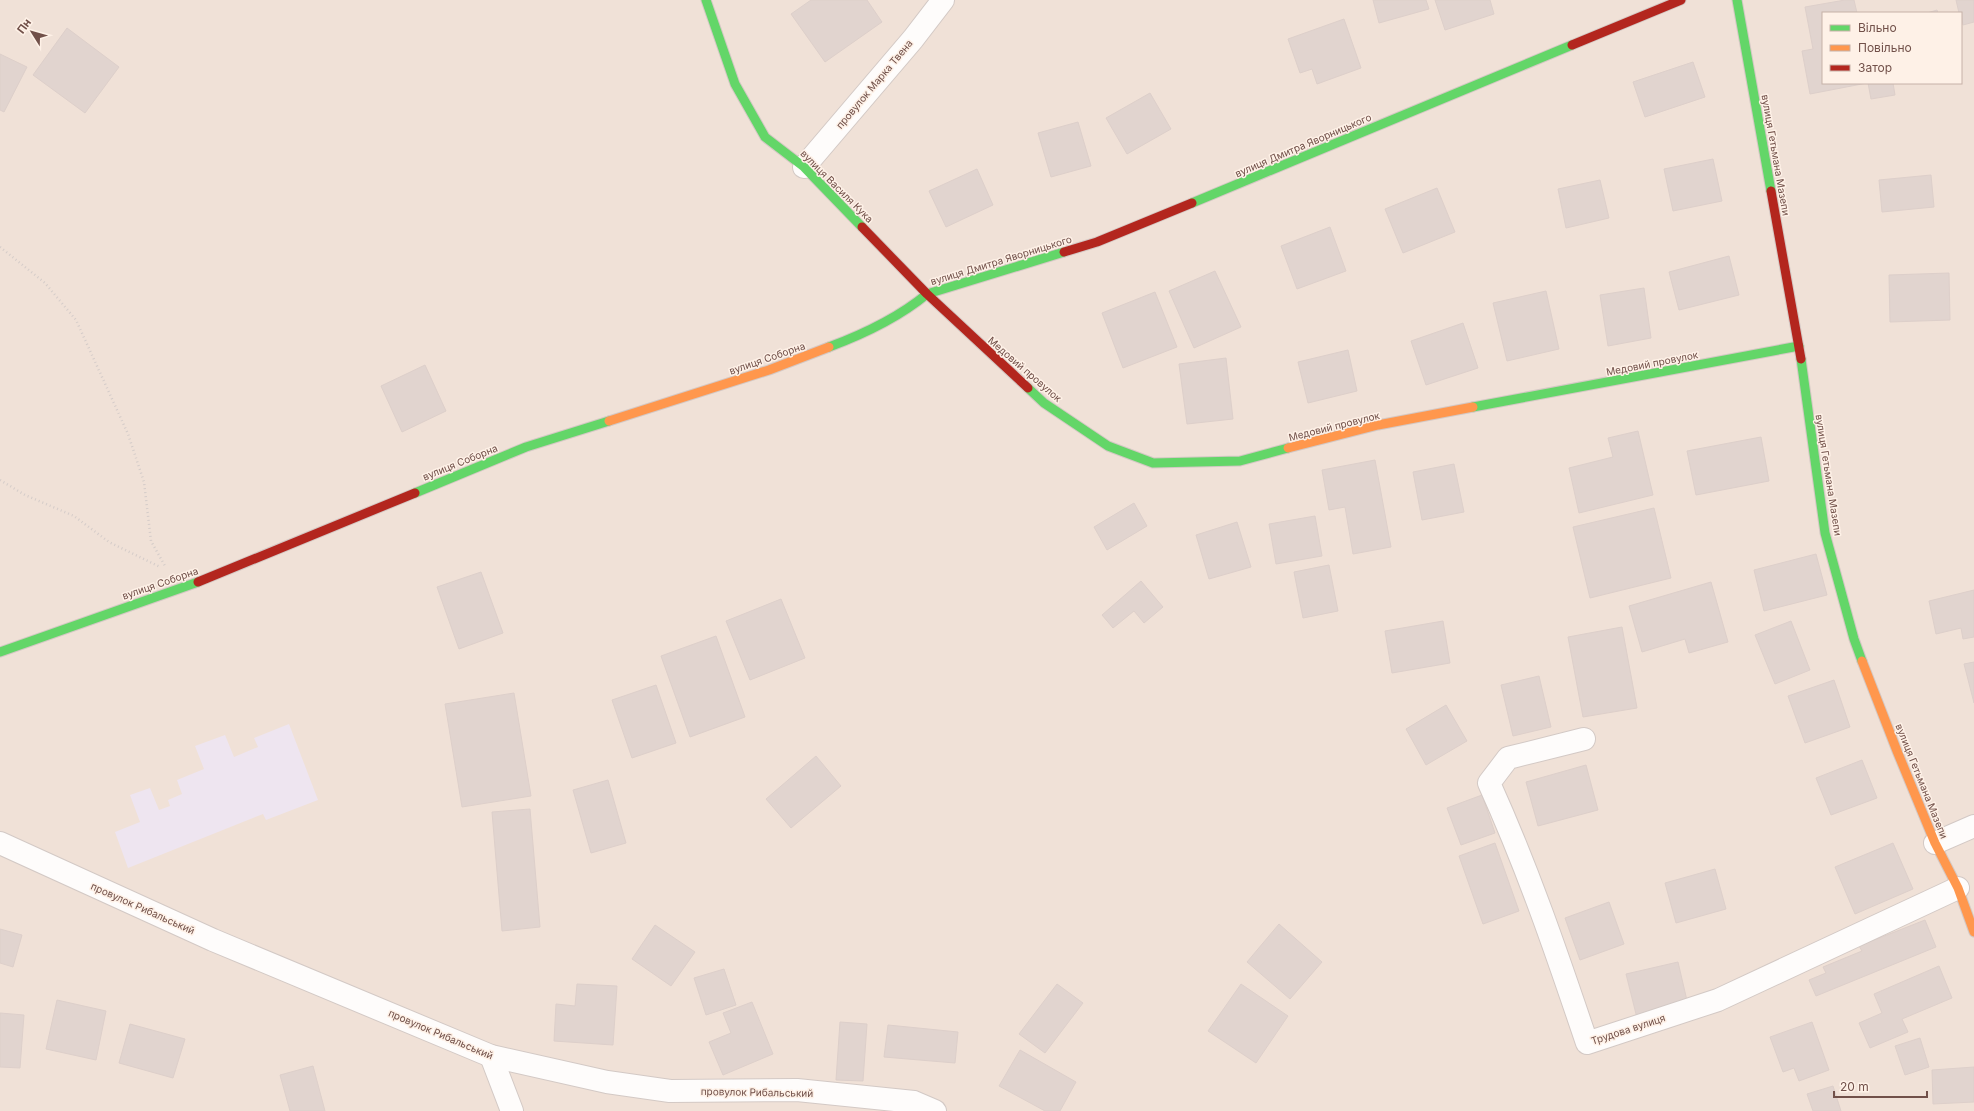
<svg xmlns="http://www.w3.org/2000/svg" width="1974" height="1111" font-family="Inter,sans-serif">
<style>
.residential{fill:#f0e1d7;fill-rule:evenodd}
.education{fill:#eee5f0}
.building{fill:#e1d4cf;stroke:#ddcfca}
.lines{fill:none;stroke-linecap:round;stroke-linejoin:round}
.street-casing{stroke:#d3c9c5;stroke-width:24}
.fast-casing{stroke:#d4c8c4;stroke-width:11}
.slow-casing{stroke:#d4c8c4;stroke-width:11}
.jam-casing{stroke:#d4c8c4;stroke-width:11}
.path{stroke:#d5ccc9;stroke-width:2.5;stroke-dasharray:1 3;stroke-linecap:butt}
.street{stroke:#fefcfb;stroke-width:22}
.fast{stroke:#63d668;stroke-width:9}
.slow{stroke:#ff974d;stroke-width:9}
.jam{stroke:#b3261e;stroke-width:9}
.labels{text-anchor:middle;stroke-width:3;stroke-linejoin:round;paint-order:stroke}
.street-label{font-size:10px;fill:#715049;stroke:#fef1e7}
</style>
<rect width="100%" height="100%" fill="#f5ede7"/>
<path class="residential" d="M0,0h1974v1111h-1974zM1823,13h138v70h-138z"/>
<path class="education" d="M289,724l29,76 -52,20 -3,-6 -135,54 -13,-36 25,-10 -10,-27 20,-7 9,22 11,-4 -2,-6 14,-6 -5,-14 27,-11 -9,-23 30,-11 9,22 24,-10 -4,-9z"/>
<g class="building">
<path d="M811,0h56l15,22 -57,40 -34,-48z"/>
<path d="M1373,0h53l3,9 -50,14z"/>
<path d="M1435,0h55l4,14 -49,16z"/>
<path d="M1845,0h9l3,13h-34v70h44l-57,11 -8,-43 11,-2 -8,-42z"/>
<path d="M1956,0h18v22l-11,3 -2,-12h-2z"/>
<path d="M1937,10l1,3h-11z"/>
<path d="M1344,19l17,49 -44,16 -5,-15 -12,4 -12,-34z"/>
<path d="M67,28l52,39 -34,46 -52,-38z"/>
<path d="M0,54l27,13 -23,45 -4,-2z"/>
<path d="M1693,62l12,35 -60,20 -12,-35z"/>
<path d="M1868,83h25l2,12 -24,4z"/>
<path d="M1150,93l21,36 -44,25 -21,-36z"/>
<path d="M1078,122l13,44 -40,11 -13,-44z"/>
<path d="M1713,159l9,42 -49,10 -9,-42z"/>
<path d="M977,169l16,36 -47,22 -17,-36z"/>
<path d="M1931,175l3,32 -52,5 -3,-32z"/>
<path d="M1600,180l9,38 -43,10 -8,-39z"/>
<path d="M1437,188l18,44 -52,21 -18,-44z"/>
<path d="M1330,227l16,44 -49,18 -16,-43z"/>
<path d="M1729,256l10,39 -60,15 -10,-38z"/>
<path d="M1215,271l26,56 -47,21 -25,-57z"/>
<path d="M1949,273l1,47 -60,2 -1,-47z"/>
<path d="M1644,288l7,50 -43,8 -8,-51z"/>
<path d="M1546,291l13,58 -52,12 -14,-58z"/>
<path d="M1155,292l22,55 -54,21 -21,-55z"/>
<path d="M1463,323l15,45 -52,17 -15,-44z"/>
<path d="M1348,350l9,41 -49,12 -10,-41z"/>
<path d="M1226,358l7,61 -46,5 -8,-60z"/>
<path d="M425,365l21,46 -44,21 -21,-46z"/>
<path d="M1638,431l15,64 -74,18 -10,-45 44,-11 -5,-19z"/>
<path d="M1761,437l8,44 -73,14 -9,-44z"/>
<path d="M1375,460l16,87 -38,7 -8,-47 -16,3 -7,-40z"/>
<path d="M1454,464l10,48 -42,8 -9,-48z"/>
<path d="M1134,503l13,23 -40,24 -13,-23z"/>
<path d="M1654,508l17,70 -81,20 -17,-71z"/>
<path d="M1315,516l7,40 -46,8 -7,-40z"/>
<path d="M1237,522l14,45 -42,12 -13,-44z"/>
<path d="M1816,554l11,41 -63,16 -10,-41z"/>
<path d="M1329,565l9,46 -35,7 -9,-46z"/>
<path d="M481,572l22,61 -44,16 -22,-62z"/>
<path d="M1141,581l22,26 -19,16 -10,-12 -21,17 -11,-13z"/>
<path d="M1711,582l17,60 -39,11 -4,-14 -43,13 -13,-46z"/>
<path d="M1974,590v47l-11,2 -2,-11 -25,6 -7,-33z"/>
<path d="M781,599l24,59 -55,22 -24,-59z"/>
<path d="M1443,621l7,42 -58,10 -7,-42z"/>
<path d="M1791,621l19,49 -35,14 -20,-49z"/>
<path d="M1622,627l15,81 -54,9 -15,-80z"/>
<path d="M716,636l29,81 -55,20 -29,-81z"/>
<path d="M1974,662v41l-10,-39z"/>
<path d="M1539,676l12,51 -38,9 -12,-51z"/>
<path d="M1834,680l16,47 -45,16 -17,-47z"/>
<path d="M656,685l20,58 -44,15 -20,-58z"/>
<path d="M514,693l17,103 -69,11 -17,-103z"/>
<path d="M1446,705l21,36 -41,24 -20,-36z"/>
<path d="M816,756l25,30 -50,42 -25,-29z"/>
<path d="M1862,760l15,38 -46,17 -15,-37z"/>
<path d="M1586,765l12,45 -60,16 -12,-44z"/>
<path d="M608,780l18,63 -35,10 -18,-63z"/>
<path d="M1482,795l13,38 -34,12 -14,-37z"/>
<path d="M530,809l10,118 -38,4 -10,-119z"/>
<path d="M1495,843l24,68 -36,13 -24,-68z"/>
<path d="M1893,843l20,46 -58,25 -20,-47z"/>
<path d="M1715,869l11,40 -50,14 -11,-40z"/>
<path d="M1609,902l15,42 -44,16 -15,-42z"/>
<path d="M1925,920l11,27 -120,49 -7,-16 17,-7 -3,-6 39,-16 -3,-5z"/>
<path d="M1279,924l43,38 -32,37 -43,-37z"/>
<path d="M655,925l40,27 -24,34 -39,-27z"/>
<path d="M0,929l22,6 -9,32 -13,-4z"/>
<path d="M1678,962l10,43 -51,13 -11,-44z"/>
<path d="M1939,966l13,32 -50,21 6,13 -38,16 -11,-25 23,-10 -8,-19z"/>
<path d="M724,969l12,36 -30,10 -12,-37z"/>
<path d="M577,984l40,2 -4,59 -59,-4 2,-37 19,2z"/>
<path d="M1057,984l26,19 -38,50 -26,-19z"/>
<path d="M1241,984l47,32 -32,47 -48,-32z"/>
<path d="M57,1000l49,11 -10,49 -50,-11z"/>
<path d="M752,1002l21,52 -50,21 -14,-33 22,-9 -8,-20z"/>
<path d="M0,1013l24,2 -4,53 -20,-1z"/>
<path d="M840,1022l27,2 -4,57 -27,-1z"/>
<path d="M1812,1022l17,48 -30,11 -5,-13 -11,4 -13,-35z"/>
<path d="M130,1024l55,15 -12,39 -54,-15z"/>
<path d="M888,1025l70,7 -3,31 -71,-6z"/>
<path d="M1920,1038l9,29 -24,8 -10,-29z"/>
<path d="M1020,1050l56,32 -16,29h-15l-46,-25z"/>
<path d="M313,1066l12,45h-35l-10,-36z"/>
<path d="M1974,1067v35l-41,2 -1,-34z"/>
<path d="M1833,1086l8,25h-28l-6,-17z"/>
</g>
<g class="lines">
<g class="street-casing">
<g id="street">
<path d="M804,167l109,-128 30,-39"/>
<path d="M1584,739l-76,19 -19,25c39,86 68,171 98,260l131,-43 240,-112"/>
<path d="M0,843l213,97 278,116 116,26 63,9 127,-1 117,12 21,9"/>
<path d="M1935,843l39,-17"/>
<path d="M491,1056l21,55"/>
</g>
</g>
<g class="fast-casing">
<g id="fast">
<path d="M706,0l29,84 30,53 39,30 58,60"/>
<path d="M1737,0l34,191"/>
<path d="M1192,203l380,-158"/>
<path d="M829,347c35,-13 69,-29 98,-53l137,-42"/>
<path d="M1801,359l24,174 29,106 8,22"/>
<path d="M1028,388l16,15 64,43 45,17 87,-2 48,-13"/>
<path d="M1473,407l326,-61"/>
<path d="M415,493l111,-46 83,-26"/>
<path d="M0,652l198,-70"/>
</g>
</g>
<g class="slow-casing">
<g id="slow">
<path d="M609,421l160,-51 60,-23"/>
<path d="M1288,448l90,-23 95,-18"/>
<path d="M1862,661l35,90 38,92 23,45 16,44"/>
</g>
</g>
<g class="jam-casing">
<g id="jam">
<path d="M1572,45l109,-45"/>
<path d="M1771,191l30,168"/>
<path d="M862,227l65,67 101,94"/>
<path d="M1064,252l33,-10 95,-39"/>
<path d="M198,582l217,-89"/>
</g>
</g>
<g class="path">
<path d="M0,247l45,36 31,37 52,114 16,48 7,59 14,25"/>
<path d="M0,480l25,15 49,21 35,26 51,25"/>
</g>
<use href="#street" class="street"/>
<use href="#fast" class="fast"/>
<use href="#slow" class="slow"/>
<use href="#jam" class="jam"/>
</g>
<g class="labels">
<g class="street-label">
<text transform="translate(874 84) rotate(-50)" y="4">провулок Марка Твена</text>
<text transform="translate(1303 145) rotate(-23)" y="4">вулиця Дмитра Яворницького</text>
<text transform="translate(1776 155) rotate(80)" y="4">вулиця Гетьмана Мазепи</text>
<text transform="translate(837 186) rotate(45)" y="4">вулиця Василя Кука</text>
<text transform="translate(1001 260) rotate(-17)" y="4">вулиця Дмитра Яворницького</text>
<text transform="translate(767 358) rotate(-19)" y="4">вулиця Соборна</text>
<text transform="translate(1652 363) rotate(-11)" y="4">Медовий провулок</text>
<text transform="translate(1025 369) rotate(41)" y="4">Медовий провулок</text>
<text transform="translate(1334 426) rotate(-14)" y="4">Медовий провулок</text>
<text transform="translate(460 462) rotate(-22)" y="4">вулиця Соборна</text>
<text transform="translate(1829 475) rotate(81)" y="4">вулиця Гетьмана Мазепи</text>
<text transform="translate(160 583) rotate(-19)" y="4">вулиця Соборна</text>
<text transform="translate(1922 781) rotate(68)" y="4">вулиця Гетьмана Мазепи</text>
<text transform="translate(143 908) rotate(24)" y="4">провулок Рибальський</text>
<text transform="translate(1628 1029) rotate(-18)" y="4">Трудова вулиця</text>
<text transform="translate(441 1034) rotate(23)" y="4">провулок Рибальський</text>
<text transform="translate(757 1092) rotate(1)" y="4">провулок Рибальський</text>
</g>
</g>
<rect x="1822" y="12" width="140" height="72" fill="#fef1e7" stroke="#c6b1a8"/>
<rect x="1830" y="25" width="20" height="6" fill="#63d668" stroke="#c6b1a8"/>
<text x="1858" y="32" font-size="12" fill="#715049">Вільно</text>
<rect x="1830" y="45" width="20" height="6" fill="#ff974d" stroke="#c6b1a8"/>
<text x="1858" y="52" font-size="12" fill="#715049">Повільно</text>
<rect x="1830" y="65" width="20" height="6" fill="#b3261e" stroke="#c6b1a8"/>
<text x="1858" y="72" font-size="12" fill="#715049">Затор</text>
<g transform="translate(32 32) rotate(307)" stroke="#fef1e7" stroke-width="3" paint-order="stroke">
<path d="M0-3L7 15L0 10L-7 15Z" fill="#715049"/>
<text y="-6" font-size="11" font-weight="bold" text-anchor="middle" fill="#715049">Пн</text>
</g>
<path d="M1834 1091v6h93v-6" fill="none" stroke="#715049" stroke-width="2"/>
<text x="1840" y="1091" font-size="12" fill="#715049" stroke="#fef1e7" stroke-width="3" paint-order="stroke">20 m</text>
</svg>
